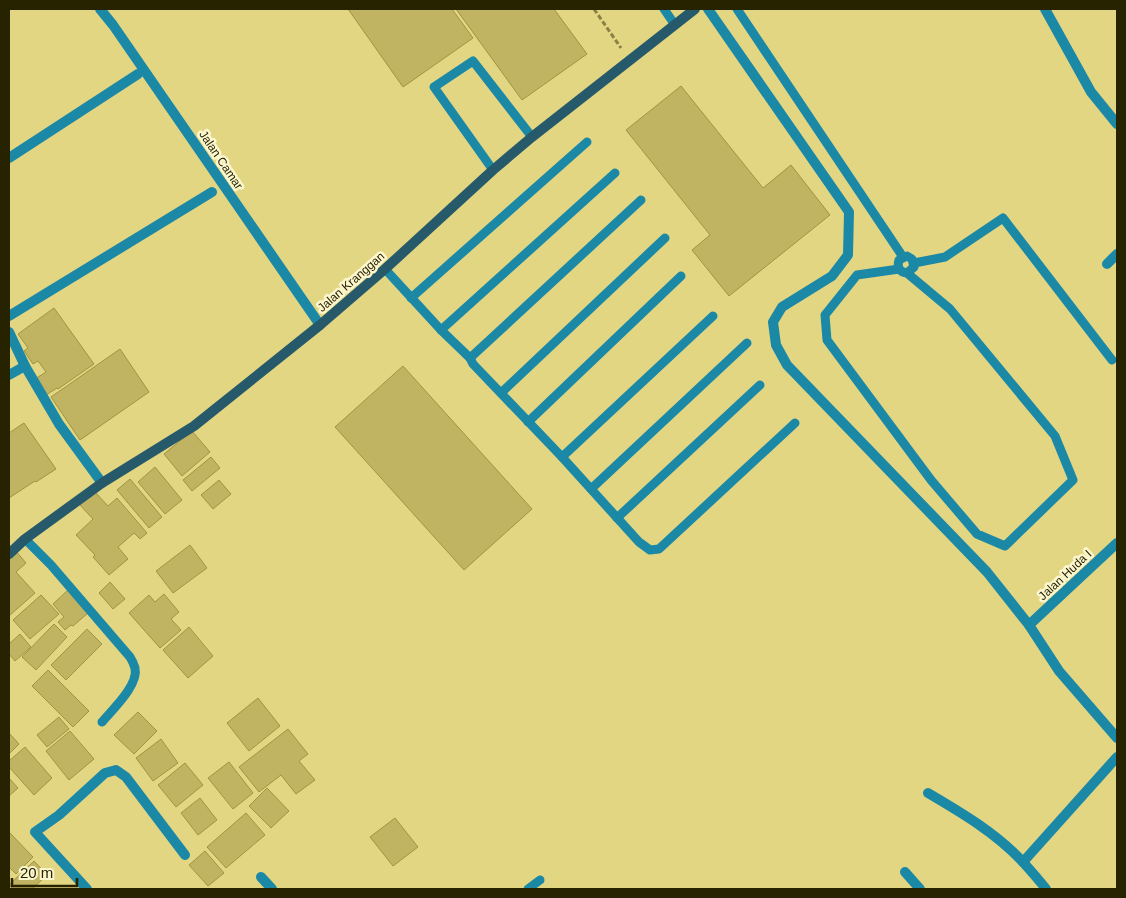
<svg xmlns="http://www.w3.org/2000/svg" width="1126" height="898" font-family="Helvetica,sans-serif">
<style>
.building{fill:#c0b361;stroke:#a09441}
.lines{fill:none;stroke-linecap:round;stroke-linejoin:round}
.path{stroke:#8a8145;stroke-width:3;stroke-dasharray:5 2.5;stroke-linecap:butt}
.lane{stroke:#1b89a6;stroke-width:9}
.street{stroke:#1b89a6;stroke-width:10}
.secondary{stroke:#265a6a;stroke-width:10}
.labels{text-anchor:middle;stroke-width:5;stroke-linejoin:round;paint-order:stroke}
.street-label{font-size:12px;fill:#272200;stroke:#fcf7ce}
</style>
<rect width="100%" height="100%" fill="#e3d683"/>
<g class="building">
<path d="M348,9h104l21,29 -70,49z"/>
<path d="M456,9h98l33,45 -65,46z"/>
<path d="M681,86l82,102 28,-23 39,50 -101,81 -37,-46 18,-15 -84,-105z"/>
<path d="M54,308l40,56 -36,25 -1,-1 -11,7 -11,-16 11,-7 -8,-11 -5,3 -9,-13 4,-3 -10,-14z"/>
<path d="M120,349l29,43 -69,48 -29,-43z"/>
<path d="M403,366l129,143 -68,61 -129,-143z"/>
<path d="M24,423l32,46 -20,13 -1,-1 -26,17v-65z"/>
<path d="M192,431l18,21 -28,24 -18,-22z"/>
<path d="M211,457l9,11 -28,23 -9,-11z"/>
<path d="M155,467l27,33 -17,14 -27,-32z"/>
<path d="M130,479l32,38 -13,11 -32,-38z"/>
<path d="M219,480l12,14 -18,15 -12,-14z"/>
<path d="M94,491l14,15 9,-8 30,35 -7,6 -6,-6 -16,14 10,12 -19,16 -16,-18 2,-2 -19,-20 17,-16 -14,-15z"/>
<path d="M190,545l17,23 -34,25 -17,-22z"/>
<path d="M15,550l11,13 -10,9 19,21 -26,23v-60z"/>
<path d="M110,582l15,17 -12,10 -14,-16z"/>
<path d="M68,590l20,23 -15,13 -2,-1 -6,5 -7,-8 6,-5 -11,-13z"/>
<path d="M164,594l15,18 -8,7 10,11 -21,18 -31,-35 20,-18 6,7z"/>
<path d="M41,595l18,19 -29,25 -17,-19z"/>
<path d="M54,624l13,13 -31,33 -14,-13z"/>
<path d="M189,627l24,29 -25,22 -25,-28z"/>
<path d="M87,629l15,15 -36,36 -15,-15z"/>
<path d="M20,634l11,13 -16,14 -6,-7v-10z"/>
<path d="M48,670l41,41 -16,16 -41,-41z"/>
<path d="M258,698l22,28 -31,25 -22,-28z"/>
<path d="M138,712l19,19 -23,23 -20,-19z"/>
<path d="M59,717l10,12 -22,18 -10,-12z"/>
<path d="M288,729l20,25 -9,7 16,19 -19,14 -15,-19 -22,17 -20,-25z"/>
<path d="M70,731l24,28 -25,21 -23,-29z"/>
<path d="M9,733l10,11 -10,10z"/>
<path d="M161,739l17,24 -25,18 -17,-23z"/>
<path d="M25,747l27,31 -18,17 -25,-28v-6z"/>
<path d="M229,762l24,31 -20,16 -25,-31z"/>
<path d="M185,763l18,22 -27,22 -18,-22z"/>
<path d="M9,778l9,10 -9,8z"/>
<path d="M267,788l22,23 -18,17 -22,-22z"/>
<path d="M200,798l17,22 -19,15 -17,-22z"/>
<path d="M246,813l19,22 -39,33 -19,-21z"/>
<path d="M395,818l23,29 -25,19 -23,-29z"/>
<path d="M9,832l24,25 -17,17 -7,-7z"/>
<path d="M205,851l19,22 -16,13 -19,-21z"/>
<path d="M34,861l13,14 -15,14h-19l-4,-4z"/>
</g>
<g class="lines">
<path class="path" d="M594,9l27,39"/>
<g class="lane">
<path d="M664,9l11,16"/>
<path d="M737,9l166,248"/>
<path d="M493,170l-59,-83 39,-26 59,76"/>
<path d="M914,263l31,-6 58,-39 109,142"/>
<path d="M385,269l56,61 29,28 3,6 89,93 77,85 11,8 9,-1 136,-126"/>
<path d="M899,269l-42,6 -32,40 2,25 104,140 46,54 28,12 68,-66 -18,-44 -105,-127 -43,-36c-8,-1 -10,-6 -8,-13l8,-4 5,3 2,8 -7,6"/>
<path d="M411,298l176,-156"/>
<path d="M441,330l174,-157"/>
<path d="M470,358l171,-158"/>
<path d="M501,393l164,-155"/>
<path d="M528,422l153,-146"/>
<path d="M562,457l151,-141"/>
<path d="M591,489l156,-146"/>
<path d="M617,518l143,-133"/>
<path d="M25,539l26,26 79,92c2,3 4,8 5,11 4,17 -23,42 -33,54"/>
<path d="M528,889l12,-9"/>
</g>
<g class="street">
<path d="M100,9l13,16 207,300"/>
<path d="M708,9l141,203 -1,43 -16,21 -50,31 -9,15 3,23 11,20 200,207 42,53 30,46 58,67"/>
<path d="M1045,9l46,83 26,32"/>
<path d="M9,158l129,-84"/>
<path d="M1107,264l10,-10"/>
<path d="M9,316l203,-124"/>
<path d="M9,332l16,34 34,58 43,59"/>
<path d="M9,375l16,-9"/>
<path d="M1029,625l88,-82"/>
<path d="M928,793c34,20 68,40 95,69 8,9 16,18 23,27"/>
<path d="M1023,862l94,-105"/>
<path d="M905,872l15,17"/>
<path d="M261,877l11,12"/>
<path d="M87,889l-52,-57 24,-17 46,-42 11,-3 10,7 59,78"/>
</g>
<path class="secondary" d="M9,554l16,-15 77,-56 92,-57 126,-101 65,-56 108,-99 39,-33 163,-128"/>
</g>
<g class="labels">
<g class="street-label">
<text transform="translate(221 160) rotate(56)" y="4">Jalan Camar</text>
<text transform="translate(351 282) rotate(-41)" y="4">Jalan Kranggan</text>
<text transform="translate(1065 575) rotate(-43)" y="4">Jalan Huda I</text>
</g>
</g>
<rect width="1126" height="898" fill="none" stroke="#272200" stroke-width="20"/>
<path d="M12 878v8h65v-8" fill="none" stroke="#272200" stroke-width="2.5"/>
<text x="20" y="878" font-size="15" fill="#272200" stroke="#fcf7ce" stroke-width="4" paint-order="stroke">20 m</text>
</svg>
